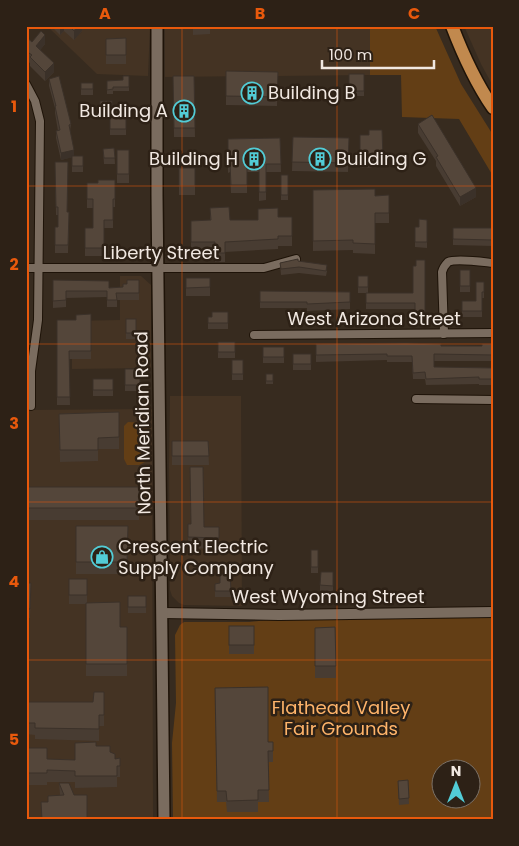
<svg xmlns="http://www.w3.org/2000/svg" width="519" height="846" font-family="Poppins,sans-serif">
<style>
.built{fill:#443323}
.green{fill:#633e15;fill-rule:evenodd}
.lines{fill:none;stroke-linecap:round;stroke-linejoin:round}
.minor-casing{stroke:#1e1308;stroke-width:10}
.tertiary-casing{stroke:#1e1308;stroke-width:12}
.secondary-casing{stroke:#1e1308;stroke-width:14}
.primary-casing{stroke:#1e1308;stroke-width:15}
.minor{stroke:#7a6c5f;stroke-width:8}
.tertiary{stroke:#7a6c5f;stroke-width:10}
.secondary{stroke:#7a6c5f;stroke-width:11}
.primary{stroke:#c1894e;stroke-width:12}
.wall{fill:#483c32}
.shaded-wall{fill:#3b3129}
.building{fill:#54463a;stroke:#3b3129}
.grid{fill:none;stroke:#e8590c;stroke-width:1;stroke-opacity:0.55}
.labels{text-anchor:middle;stroke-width:5;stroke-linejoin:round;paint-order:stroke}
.poi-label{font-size:18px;fill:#f1e8e1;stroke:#2d2116;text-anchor:start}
.street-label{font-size:18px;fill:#f1e8e1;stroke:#2d2116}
.park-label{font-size:18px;fill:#ffb46a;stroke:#2d2116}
.neatline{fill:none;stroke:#e8590c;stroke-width:2}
.grid-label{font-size:16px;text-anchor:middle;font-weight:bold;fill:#e8590c}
</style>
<rect width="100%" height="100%" fill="#372b1f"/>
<g class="built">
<path d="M47,26h103l-2,50 -51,-2z"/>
<path d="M165,26h205v49l-205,2z"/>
<path d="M464,26h29v60l-12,-22z"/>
<path d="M120,276h21l10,9v83l-79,1v-48l48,-1z"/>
<path d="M170,396h71l1,210 -58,-1 -5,-2 -7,-7 -2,-6 -1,-125z"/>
<path d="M152,409l1,411h-127v-410z"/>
</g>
<g class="green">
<path d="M370,26h65l26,58 32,51v41l-34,-57 -57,-2 -1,-42h-31z"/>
<path d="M128,422l19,1v38l-8,4h-12l-3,-6v-33z"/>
<path d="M493,616v204h-320l-1,-77 4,-40 -1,-68 5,-10 4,-3h65l37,-4zM442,768h30v30h-30z"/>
</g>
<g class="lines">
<g class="minor-casing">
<g id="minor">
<path d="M26,84l9,17 5,20 -2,199 -7,51v35"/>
<path d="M26,268h238l32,-9"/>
<path d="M444,334l-2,-62c1,-4 3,-7 6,-10 8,-4 35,0 45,1"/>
<path d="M254,335l239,-2"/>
<path d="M416,399l77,1"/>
</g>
</g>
<g class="tertiary-casing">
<path id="tertiary" d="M163,613l116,2 214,-3"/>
</g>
<g class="secondary-casing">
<path id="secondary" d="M157,26v169l7,625"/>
</g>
<g class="primary-casing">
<path id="primary" d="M452,26c11,29 24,57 41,82"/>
</g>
<use href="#minor" class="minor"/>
<use href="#tertiary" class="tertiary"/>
<use href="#secondary" class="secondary"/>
<use href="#primary" class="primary"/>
</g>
<g class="wall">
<path d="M53,26h29v5l-8,9 -10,-9 -4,4 -7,-7z"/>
<path d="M193,26h17v8l-17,1z"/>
<path d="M489,26h4v13z"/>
<path d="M26,37l6,5 13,2 -5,6 14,22 -9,9 -15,-15v-3l-4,-3z"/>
<path d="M126,38v26h-20v-25z"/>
<path d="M226,71l52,1 -1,34 -51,-1z"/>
<rect x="349" y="74" width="15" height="22"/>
<path d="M129,76v15h-16v3h-6v-13l16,-1z"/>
<path d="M173,76h21l1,61h-21z"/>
<path d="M49,79l22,45 -1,7 4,25h9v16h-11v-15l-11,3 -5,-22v-7h2l-3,-18v-5l-6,-22z"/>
<rect x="81" y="83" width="12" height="12"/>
<rect x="100" y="101" width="12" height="15"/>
<rect x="110" y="117" width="16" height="18"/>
<path d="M418,124l58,73 -16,9 -24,-40v-5l-18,-28z"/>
<path d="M382,130l1,37 -23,1v-33h9z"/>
<path d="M293,137l56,1 -1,34 -56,-1z"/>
<path d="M280,138l1,34h-15v28l-7,1v-29h-12v21h-16l-1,-21 -2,1v-34z"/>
<path d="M114,148l1,16h-11l-1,-15z"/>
<rect x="117" y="150" width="12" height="33"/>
<path d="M55,162l12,50h2l-1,41h-13v-26h3v-12h-2z"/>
<rect x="179" y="168" width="16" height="27"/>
<rect x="281" y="175" width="7" height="25"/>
<path d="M115,180v27h-2v21h-9v28h-19v-28h8v-20h-6v-25h11z"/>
<path d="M313,190l62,6 14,-1v28h-14v31l-22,-1v-3l-40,1z"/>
<path d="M210,208l20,12h28l20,-3h14v29h-14v3l-53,3v10h-10v-10h-24v-31l19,-1z"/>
<path d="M427,220v28l-12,-1v-20h4z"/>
<path d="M453,228h40v18l-40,-1z"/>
<path d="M425,260v59h-10v-10h-49v-16h47l3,-27z"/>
<path d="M298,261l29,10 -1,5 -27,-3 -18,2 -1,-12z"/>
<rect x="460" y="270" width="10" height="22"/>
<rect x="358" y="276" width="10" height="17"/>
<rect x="186" y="278" width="24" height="18"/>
<path d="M53,280l56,8 14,-1 4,-3 12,-4v20h-22v7h-10v-10l-41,1v9l-13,1z"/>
<path d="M484,282v16h-2v19h-20v-16h14z"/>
<path d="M260,291l90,1v17l-43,2v-3h-47z"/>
<path d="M228,312v17h-20v-12h4z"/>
<path d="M91,314v45h-22l1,46h-13v-85h19z"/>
<rect x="126" y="319" width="10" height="20"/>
<rect x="218" y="342" width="17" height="16"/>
<path d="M316,344l166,2 11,-2v17h-59v6l59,1v17h-14v-1l-53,1 -1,-6h-12l-1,-17h-25v-2l-71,2z"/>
<rect x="263" y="347" width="21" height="16"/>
<rect x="293" y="354" width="18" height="16"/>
<rect x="232" y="360" width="11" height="20"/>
<path d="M125,369l10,5h5v17h-15z"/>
<rect x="266" y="374" width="7" height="10"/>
<rect x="93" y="379" width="20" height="17"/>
<path d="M119,412v37h-21v12l-38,1 -1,-48z"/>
<path d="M172,441h36l1,24h-37z"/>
<rect x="26" y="487" width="113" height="33"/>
<path d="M188,524l16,3h15v22l-31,-1z"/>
<path d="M76,526h52l-1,48h-51z"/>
<rect x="311" y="550" width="7" height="23"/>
<path d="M333,572v19h-13v-6z"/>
<path d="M230,574l1,23h-16v-13l5,-1z"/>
<path d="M69,579h18v24l33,24h7v49h-41v-72h-17z"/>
<path d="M26,583h5l-1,35h-4z"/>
<rect x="128" y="596" width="18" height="17"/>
<rect x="229" y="626" width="25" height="28"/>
<path d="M335,627l1,51h-21v-50z"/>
<path d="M215,688l53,54 5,9v11h-5l1,40h-11v10h-31l-1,-10h-9z"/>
<path d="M104,692v34h-5v15l-64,-2v-4l-9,-1v-32h67z"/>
<path d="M96,746l14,6 5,7 5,-1v19h-3v10l-42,1v-6h-28v3h-21v-37l21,11 28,1z"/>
<path d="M408,780l1,24 -10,1 -1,-18z"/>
<path d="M59,783l15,12 -26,7 12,-7z"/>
</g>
<g class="shaded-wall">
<path d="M60,26h4v5l-4,4z"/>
<path d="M78,26h4v5l-8,9v-9z"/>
<path d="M45,35v9l-9,11v-9z"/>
<path d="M54,63v9l-9,9v-9z"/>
<path d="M74,150v7l-13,3v-7z"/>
<path d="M476,188v9l-16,9v-9z"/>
</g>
<g class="building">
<path d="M69,26h9l-4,5z"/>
<path d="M41,31l4,4 -9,11 18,17 -9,9 -15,-15 2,-2 -6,-4v-14l6,5z"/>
<path d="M126,38v17h-20v-16z"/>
<path d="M226,71l52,1 -1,25 -51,-1z"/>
<rect x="349" y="74" width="15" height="17"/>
<path d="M59,76l12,48 -2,1 5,25 -13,3 -5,-22 4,-1 -5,-24h1l-7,-27z"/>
<path d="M123,76h6v11h-16v2l-6,1v-9l16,-1z"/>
<path d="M173,76h21l1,52h-21z"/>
<rect x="81" y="83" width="12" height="6"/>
<rect x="100" y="101" width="12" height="9"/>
<path d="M432,115l44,73 -16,9 -24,-40 2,-1 -20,-32z"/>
<rect x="110" y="117" width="16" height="12"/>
<path d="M369,130h13l1,28 -23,1v-24h9z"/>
<path d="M293,137l56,1 -1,25 -56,-1z"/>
<path d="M280,138l1,26h-15v28h-7v-28h-12v21h-16l-1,-21h-2v-25z"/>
<path d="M114,148l1,10h-11l-1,-9z"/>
<rect x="117" y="150" width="12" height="24"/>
<rect x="72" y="156" width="11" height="10"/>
<path d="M55,162h13l-1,50h2l-1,33h-13v-18h3v-20h-2z"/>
<rect x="179" y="168" width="16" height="18"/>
<rect x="281" y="175" width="7" height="20"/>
<path d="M98,180h17v19h-2v21h-9v28h-19v-20h8v-29h-6v-16h11z"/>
<path d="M375,189v7l14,-1v18h-14v31l-22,-1v-3l-40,1v-51z"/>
<path d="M229,207l1,13h28v-11l20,-1v9h14v19h-14v3l-53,3v11h-10v-11h-24v-21l20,-1 -1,-12z"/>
<path d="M419,219l8,1v22h-12v-15h4z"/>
<path d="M453,228h40v12l-40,-1z"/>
<path d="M298,259v2l29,4 -1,6 -27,-4 -18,2 -1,-6z"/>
<path d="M416,260h9v53h-10v-10h-49v-10h47v-27h3z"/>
<rect x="460" y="270" width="10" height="16"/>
<rect x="358" y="276" width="10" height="11"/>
<path d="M186,278h24v9l-24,1z"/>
<path d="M53,280l56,1v7l14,-1v-3h4v-4h12v13h-23l1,7h-10v-9h-41v9l-13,1z"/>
<path d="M476,282h8v10h-2v19h-20v-10h14z"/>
<path d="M260,291l90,1v10l-43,2v-2h-47z"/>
<path d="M212,312h16v11h-20v-6h4z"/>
<path d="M91,314v37h-22l1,46h-13v-77h19v-5z"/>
<rect x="126" y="319" width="10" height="14"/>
<rect x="218" y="342" width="17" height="10"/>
<path d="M406,343l35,1v2h41v-2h11v11l-59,-1v13l59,1v11h-14v-2l-53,2 -1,-7 -12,1 -1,-17h-25v-2l-71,1v-11z"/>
<rect x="263" y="347" width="21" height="10"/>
<rect x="293" y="354" width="18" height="10"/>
<rect x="232" y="360" width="11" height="14"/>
<path d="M125,369h10v5h5v11h-15z"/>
<rect x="266" y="374" width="7" height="7"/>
<rect x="93" y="379" width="20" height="11"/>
<path d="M119,412v25l-21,1v12h-38l-1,-36z"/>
<path d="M172,441h36l1,15h-37z"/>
<path d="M190,467h13l1,60h15v11l-31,-1v-13h3z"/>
<rect x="26" y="487" width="113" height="21"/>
<path d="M76,526h52l-1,36h-51z"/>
<rect x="311" y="550" width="7" height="17"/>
<path d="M321,572h12v14l-13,-1z"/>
<path d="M220,574h10l1,17h-16v-7l5,-1z"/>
<rect x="69" y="579" width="18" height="16"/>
<path d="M26,583h5l-1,26h-4z"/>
<rect x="128" y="596" width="18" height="11"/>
<path d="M120,602v25h7v37h-41v-61z"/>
<rect x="229" y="626" width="25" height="19"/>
<path d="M335,627l1,39h-21v-38z"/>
<path d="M268,687v55h5v9h-5l1,39h-11v10l-31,1 -1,-10h-9l-2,-103z"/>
<path d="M94,692h10v23h-5v14l-64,-1v-5h-9v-21h67z"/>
<path d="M96,742v4h14v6l5,2v5l5,-1v8h-3v10h-42v-5l-28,-1v3h-21v-25h21v11l28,1v-17z"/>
<path d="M408,780l1,18 -10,1 -1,-18z"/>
<path d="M59,783h10l5,12h13v25h-45l-1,-18h7v-6l16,-1z"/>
</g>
<path class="grid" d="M182,26v794M337,26v794M26,186h467M26,344h467M26,502h467M26,660h467"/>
<defs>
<g id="building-ring" transform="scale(1.125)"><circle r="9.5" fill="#2d2116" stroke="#52ccd6" stroke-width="1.5"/><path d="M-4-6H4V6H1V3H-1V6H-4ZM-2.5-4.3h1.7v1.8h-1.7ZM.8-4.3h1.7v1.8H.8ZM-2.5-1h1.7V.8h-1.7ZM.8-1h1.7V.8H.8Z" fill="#52ccd6"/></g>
<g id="shop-ring" transform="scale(1.125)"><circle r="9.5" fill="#2d2116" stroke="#52ccd6" stroke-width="1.5"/><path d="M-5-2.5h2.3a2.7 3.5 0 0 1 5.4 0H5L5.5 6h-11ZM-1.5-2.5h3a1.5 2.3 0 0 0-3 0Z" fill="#52ccd6"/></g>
</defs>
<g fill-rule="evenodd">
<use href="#building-ring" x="252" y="93"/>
<use href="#building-ring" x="184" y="111"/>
<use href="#building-ring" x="254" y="159"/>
<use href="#building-ring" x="320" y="159"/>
<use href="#shop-ring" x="102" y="557"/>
</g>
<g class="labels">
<g class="poi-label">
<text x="268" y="99">Building B</text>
<text x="168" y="117" text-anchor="end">Building A</text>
<text x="238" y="165" text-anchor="end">Building H</text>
<text x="336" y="165">Building G</text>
<text x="118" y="553">Crescent Electric<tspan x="118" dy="21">Supply Company</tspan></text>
</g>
<g class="street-label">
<text x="161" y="259">Liberty Street</text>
<text x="374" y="325">West Arizona Street</text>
<text transform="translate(143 423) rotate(-91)" y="6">North Meridian Road</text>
<text x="328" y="603">West Wyoming Street</text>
</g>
<g class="park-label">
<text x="341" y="714">Flathead Valley<tspan x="341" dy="21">Fair Grounds</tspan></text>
</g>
</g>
<rect width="519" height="846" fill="none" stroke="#2d2116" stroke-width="55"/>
<g transform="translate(456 784)"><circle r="24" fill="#2d2116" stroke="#7b7167"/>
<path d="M0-4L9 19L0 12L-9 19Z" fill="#52ccd6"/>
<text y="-8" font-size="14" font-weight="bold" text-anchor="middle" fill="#f1e8e1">N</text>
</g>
<path d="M322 60v8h112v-8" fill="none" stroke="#f1e8e1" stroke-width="2.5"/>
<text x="329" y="60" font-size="15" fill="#f1e8e1" stroke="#2d2116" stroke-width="4" paint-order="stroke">100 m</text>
<rect x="28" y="28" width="464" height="790" class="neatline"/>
<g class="grid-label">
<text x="105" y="19">A</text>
<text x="260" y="19">B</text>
<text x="414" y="19">C</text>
<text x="14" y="112">1</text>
<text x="14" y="270">2</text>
<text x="14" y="429">3</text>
<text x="14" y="587">4</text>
<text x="14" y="745">5</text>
</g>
</svg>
